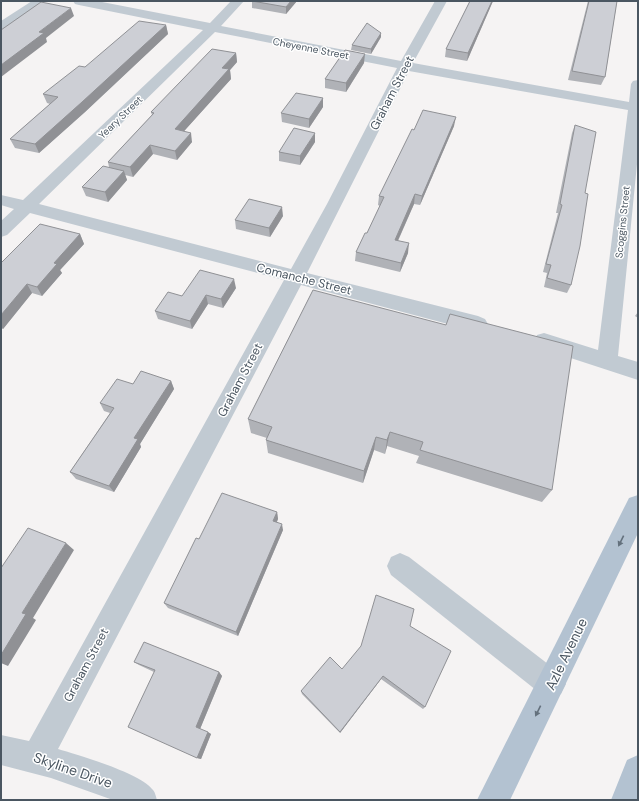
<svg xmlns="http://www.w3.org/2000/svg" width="639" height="801" font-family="'DM Sans',sans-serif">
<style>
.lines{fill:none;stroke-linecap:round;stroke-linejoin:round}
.minor{fill:#c1cad2;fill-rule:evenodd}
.major{fill:#b3c2d1;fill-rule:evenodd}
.wall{fill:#b0b2b7}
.shaded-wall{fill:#909195}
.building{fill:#cdcfd5;stroke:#909195}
.oneway{fill:#64717d}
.labels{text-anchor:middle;stroke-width:3;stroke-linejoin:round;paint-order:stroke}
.far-street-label{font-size:10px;fill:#4a5661;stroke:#fff}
.street-label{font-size:12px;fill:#4a5661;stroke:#fff}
.near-street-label{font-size:14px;fill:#4a5661;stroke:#fff}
</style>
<rect width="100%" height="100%" fill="#f5f3f3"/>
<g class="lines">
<g class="minor">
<path d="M32,1h14l-41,29 -4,1v-10z"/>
<path d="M73,1h24l113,22 21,-22h13l-23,25 180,35 34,-60h12l-34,62 216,39 2,-18 2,-3 5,-1v74l-20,202 20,6v18l-101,-33 -3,-6 3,-6 7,-2 54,17 30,-240 -219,-39 -102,202 171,43 7,3 3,5 -3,5 -7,3 -177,-47 -243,464c20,6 82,24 94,40 3,2 4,8 5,11h-44l-62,-22 -50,-13v-30l28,6 255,-461 -254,-67 -23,22 -6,2v-16l13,-12 -13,-4v-10l22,5 180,-170 -124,-25 -4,-1zM215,32l182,36 -70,136 -36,65 -252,-65z"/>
<path d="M400,553l9,4 152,117 5,10 -5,10 -10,5 -10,-5 -150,-119 -4,-9 4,-9z"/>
</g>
<g class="major">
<path d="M638,495v38l-128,267h-33l152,-302z"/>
<path d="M638,755v45h-27l16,-40z"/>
</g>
</g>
<g class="wall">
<path d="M252,1h45l-11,13 -34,-6z"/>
<path d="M470,1h23l-26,60 -22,-4 1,-8z"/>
<path d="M588,1h29l-12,76 -4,8 -33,-5z"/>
<path d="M166,25l2,9 -83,78 -46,41 -24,-5 -5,-9 40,-35 -3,-1 -4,-9 42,-27z"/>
<path d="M381,37l-10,17 -20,-4 1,-5z"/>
<path d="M236,53l1,9 -7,8 1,9 -47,52 8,11 -15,18 -24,-6 -20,23 -8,-2 2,5 -19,22 -22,-6 -4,-9 27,-20 -1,-5 44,-47 -1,-3z"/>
<path d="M364,63l-18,29 -21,-4v-9z"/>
<path d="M323,107l-14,21 -27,-6 -1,-9z"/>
<path d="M575,125l10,68 -14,92 -4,8 -23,-6 3,-14 -4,-1 15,-59h-2l16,-80z"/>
<path d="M454,126l-34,79 -6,-1 -16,37 10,12 -8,19 -45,-11 1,-9 11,-19 13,-27 -2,-1 1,-9 35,-66z"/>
<path d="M315,142l-15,23 -21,-4v-9z"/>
<path d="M283,216l-13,21 -34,-8 -1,-9z"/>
<path d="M80,234l4,10 -24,26 2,3 -20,23 -10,-3 -29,36 -2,-1v-65z"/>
<path d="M236,288l-13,20 -15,-4 -16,25 -34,-10 -3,-8 27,-15z"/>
<path d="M313,290l239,200 -10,12 -126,-39 3,-7 -32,-10 -2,8 -11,-4 -11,33 -95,-30 -2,-13 1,-2 -16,-5 -3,-14z"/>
<path d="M638,312v6l-3,-2z"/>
<path d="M171,381l3,8 -34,55 1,3 -27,45 -38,-13 -6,-7 40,-59 -6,-2 -4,-8 33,-19z"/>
<path d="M277,512l1,7 -1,3 6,8 -45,106 -70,-28 -4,-5 35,-64z"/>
<path d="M410,626l15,81 -2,2 -42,-30 -41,54 -38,-39 -1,-3 41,-22z"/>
<path d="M134,662l85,10 3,4 -22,53 11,5 -10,25 -4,-1 -43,-86 -15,-7z"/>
</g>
<g class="shaded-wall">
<path d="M291,1h6l-11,13v-7z"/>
<path d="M492,1h1l-26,60 1,-8z"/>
<path d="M71,8l3,8 -28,22 1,4 -46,35v-12l38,-33z"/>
<path d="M166,25l2,9 -83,78 -46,41 -4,-9z"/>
<path d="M381,33v4l-10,17v-5z"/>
<path d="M236,53l1,9 -7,8 1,9 -54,60 -2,-10 47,-61z"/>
<path d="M365,54l-1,9 -18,29v-9z"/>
<path d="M323,98v9l-14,21v-9z"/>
<path d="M456,117l-2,9 -34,79 2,-9z"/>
<path d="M191,133l1,9 -15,18 -2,-9z"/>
<path d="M315,133v9l-15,23v-9z"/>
<path d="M150,145l3,9 -20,23 -3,-10z"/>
<path d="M124,171l3,9 -19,22 -3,-10z"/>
<path d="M415,194l-1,10 -20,45 1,-9z"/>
<path d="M282,207l1,9 -13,21 -1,-9z"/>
<path d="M80,234l4,10 -24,26 2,3 -20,23 -5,-9 17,-24z"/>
<path d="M409,243l-1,10 -8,19 1,-9z"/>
<path d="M234,279l2,9 -13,20 -2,-9z"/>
<path d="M27,284l5,9 -29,36 -2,-3v-11z"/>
<path d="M206,295l2,9 -16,25 -2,-8z"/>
<path d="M171,381l3,8 -34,55 1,3 -27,45 -5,-6 25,-48z"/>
<path d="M390,432l-3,14 -2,8 2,-14z"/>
<path d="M376,437l-2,13 -11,33 1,-12z"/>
<path d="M277,512l1,7 -4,8 -1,-6z"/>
<path d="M282,524l1,6 -45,106 -2,-4z"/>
<path d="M66,543l8,7 -41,68 3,2 -28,46 -7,-3v-8l21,-42z"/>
<path d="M219,672l3,4 -22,53 -4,-2z"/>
<path d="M383,676l-2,3 -41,54v-1z"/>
<path d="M208,732l3,2 -10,25 -4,-1z"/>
</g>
<g class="building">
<path d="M252,1h39l-5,6z"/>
<path d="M470,1h22l-24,52 -22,-4z"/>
<path d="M589,1h28l-12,76 -33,-6z"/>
<path d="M41,2l30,6 -32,24 5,1 -43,32v-35z"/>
<path d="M139,21l27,4 -84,77 -47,42 -25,-5 48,-42 -15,-3 36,-28 6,1z"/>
<path d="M367,23l14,10 -10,16 -19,-4z"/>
<path d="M212,49l24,4 -14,15 7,1 -54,60 16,4 -16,18 -25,-6 -20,22 -22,-5 46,-49 -3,-1z"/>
<path d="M345,50l20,4 -19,29 -21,-4z"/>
<path d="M296,93l27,5 -14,21 -28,-6z"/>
<path d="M423,110l33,7 -34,79 -7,-2 -20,46 14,3 -8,20 -45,-11 9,-19h2l17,-36 -5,-1 33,-67 2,1z"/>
<path d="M575,125l21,7 -11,61 3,1 -8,52 -9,39 -24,-7 4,-13 -5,-1 16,-59 -2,-1z"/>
<path d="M294,128l21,5 -15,23 -21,-4z"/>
<path d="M103,166l21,5 -19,21 -23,-5z"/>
<path d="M249,199l33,8 -13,21 -34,-8z"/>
<path d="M40,224l40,10 -26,29 3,1 -20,23 -10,-3 -26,31v-52z"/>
<path d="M200,270l34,9 -13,20 -15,-4 -16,26 -35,-10 13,-19 14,4z"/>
<path d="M313,290l133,35 4,-11 123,32 -21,144 -132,-40 3,-8 -33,-10 -3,8 -11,-3 -12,34 -98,-31 6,-13 -24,-8z"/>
<path d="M141,371l30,10 -37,57 4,1 -29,47 -39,-14 44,-64 -14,-5 17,-24 16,5z"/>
<path d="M222,493l55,19 -4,9 9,3 -46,108 -72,-29 32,-65 3,1z"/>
<path d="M28,528l38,15 -44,70 4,1 -25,41v-87z"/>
<path d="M376,595l38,14 -4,17 41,25 -26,56 -42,-31 -43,56 -39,-41 29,-34 12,12 19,-23z"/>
<path d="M144,642l75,30 -23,55 12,5 -11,26 -69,-31 27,-57 -21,-8z"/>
</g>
<defs><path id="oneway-solid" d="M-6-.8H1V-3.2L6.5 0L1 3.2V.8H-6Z"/></defs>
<g class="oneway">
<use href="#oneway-solid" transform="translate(621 541) rotate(116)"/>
<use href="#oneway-solid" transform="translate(538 711) rotate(116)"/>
</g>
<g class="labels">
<g class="far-street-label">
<text transform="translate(311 48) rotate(11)" y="4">Cheyenne Street</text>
<text transform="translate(120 117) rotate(-44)" y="4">Yeary Street</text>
<text transform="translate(622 222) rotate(-84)" y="4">Scoggins Street</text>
</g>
<g class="street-label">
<text transform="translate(392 93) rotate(-63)" y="4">Graham Street</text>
<text transform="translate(304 279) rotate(14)" y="4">Comanche Street</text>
<text transform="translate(240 380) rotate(-62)" y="4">Graham Street</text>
<text transform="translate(86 665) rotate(-62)" y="4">Graham Street</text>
</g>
<g class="near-street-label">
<text transform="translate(566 654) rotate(-64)" y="5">Azle Avenue</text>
<text transform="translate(73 770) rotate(19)" y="5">Skyline Drive</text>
</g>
</g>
<rect width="639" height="801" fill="none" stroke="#4a5661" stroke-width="4"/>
</svg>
